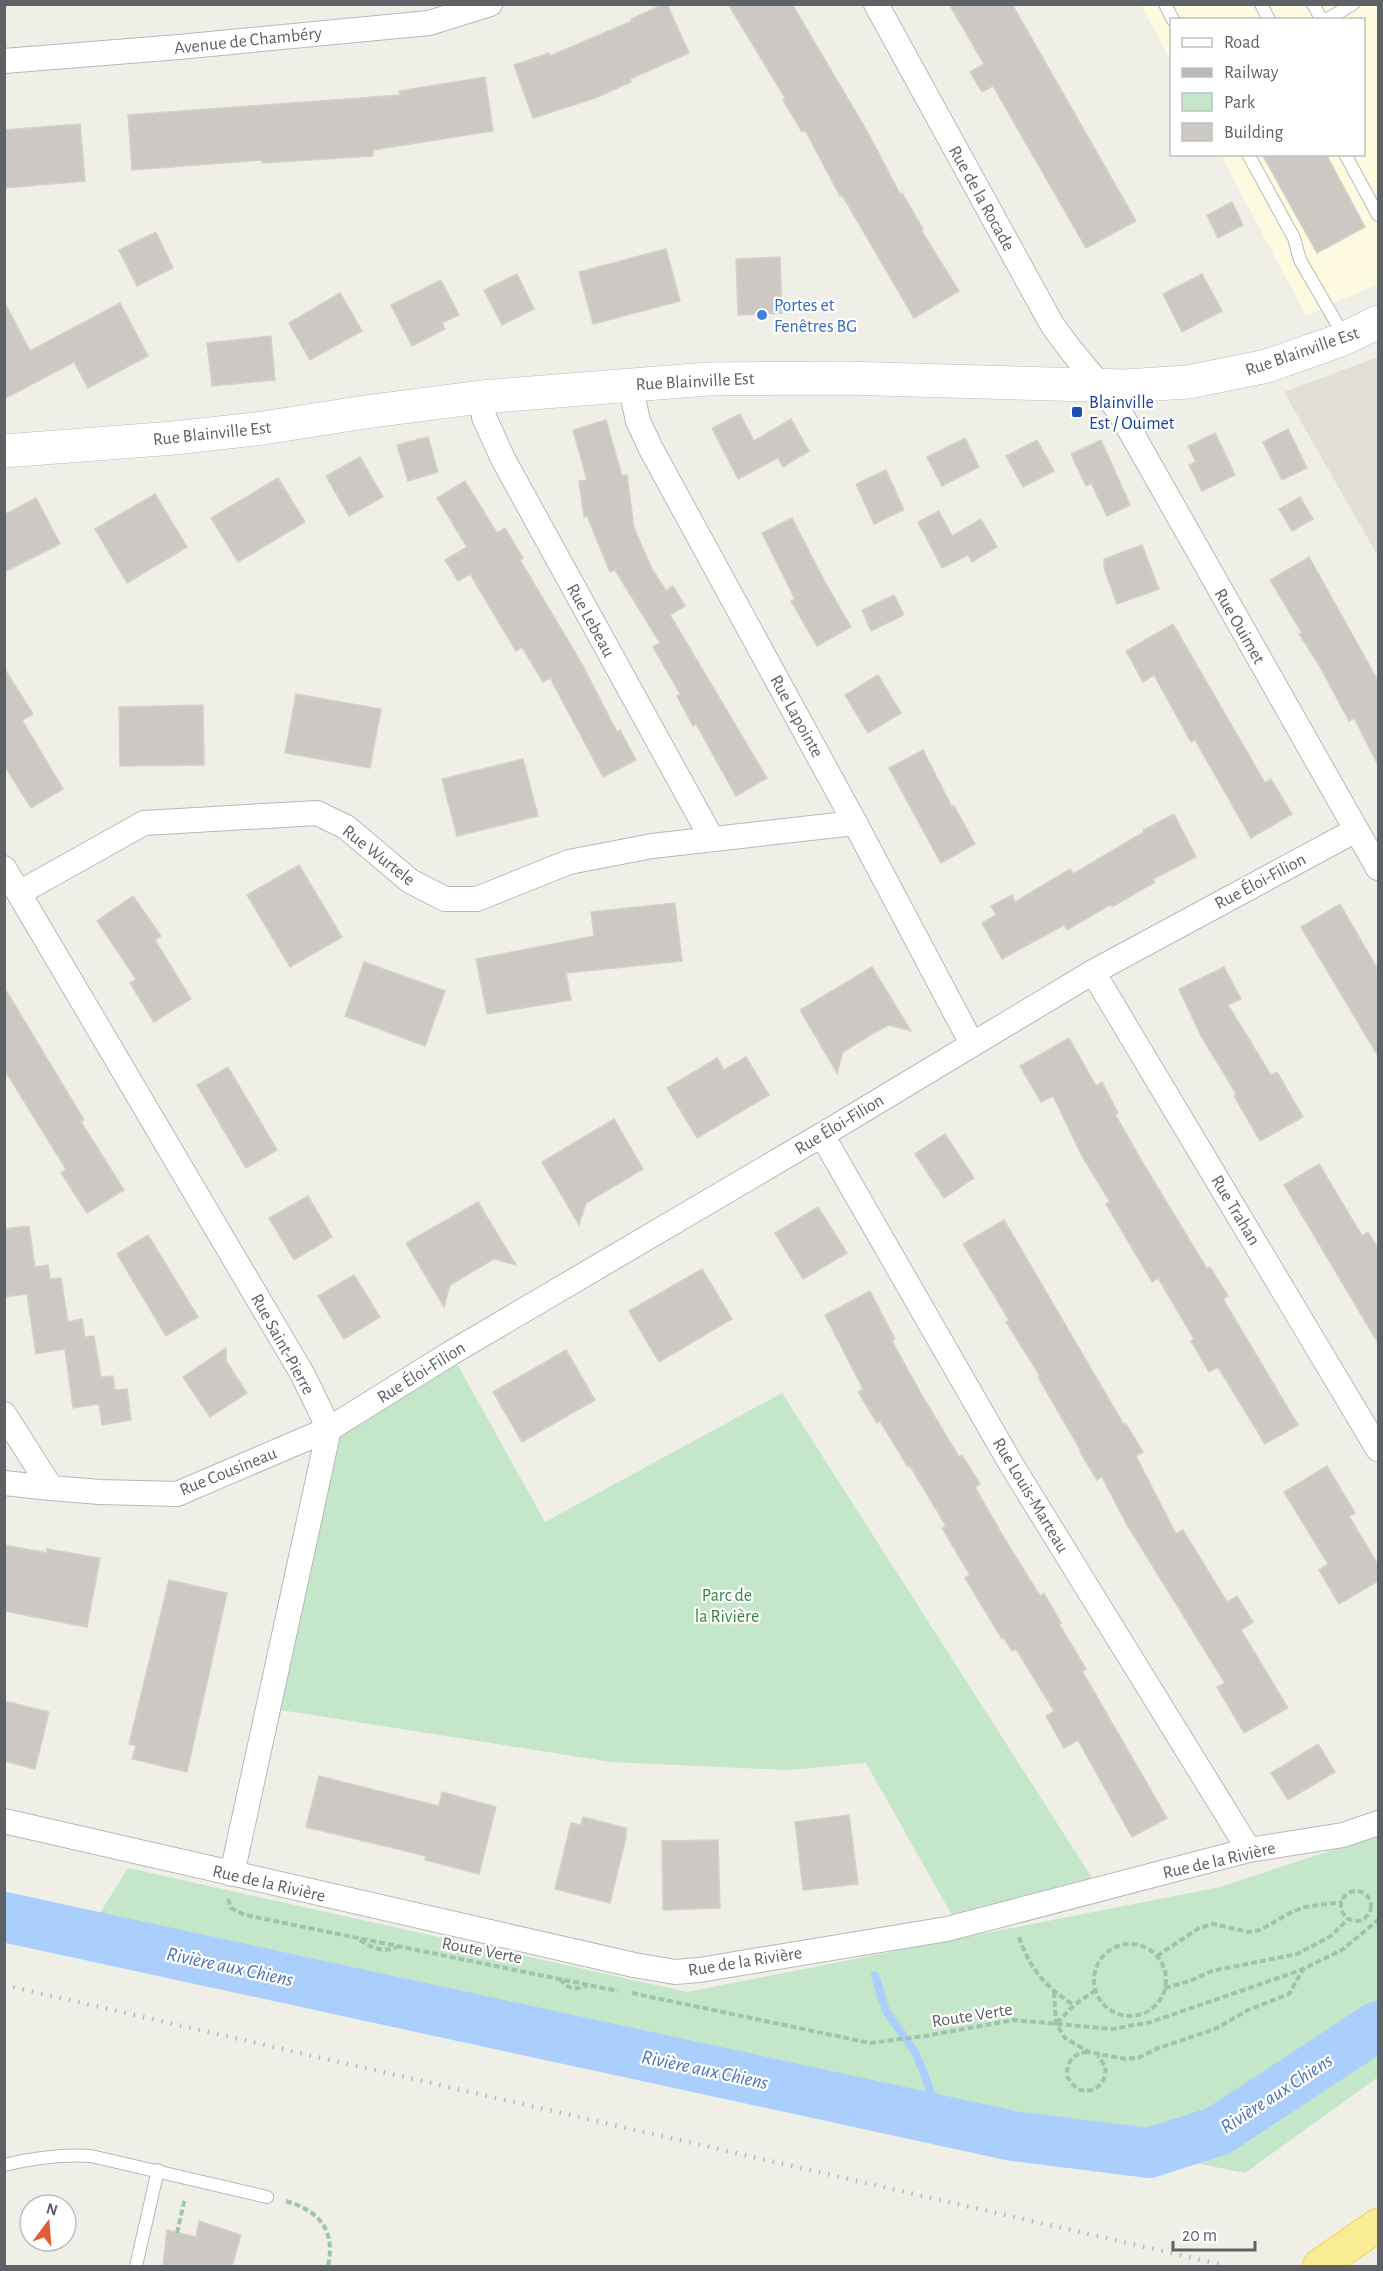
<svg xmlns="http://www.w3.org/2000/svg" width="1383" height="2271" font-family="'Alegreya Sans',sans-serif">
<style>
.commercial{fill:#fdfadf}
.education{fill:#e0ded5}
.green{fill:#c4e6c9}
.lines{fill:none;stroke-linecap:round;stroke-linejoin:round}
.stream{stroke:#aacffc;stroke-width:8}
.river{stroke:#aacffc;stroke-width:50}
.building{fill:#ccc9c4;stroke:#d4d2c5;stroke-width:1.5}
.lane-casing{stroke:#b7b8bd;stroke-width:14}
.street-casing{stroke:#b7b8bd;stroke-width:26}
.secondary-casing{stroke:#b8bac0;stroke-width:34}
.highway-casing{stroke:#efc308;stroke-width:34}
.path{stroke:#9cc5ad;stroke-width:4;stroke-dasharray:6 3;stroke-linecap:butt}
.lane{stroke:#fff;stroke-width:12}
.street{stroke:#fff;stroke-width:24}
.secondary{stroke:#fff;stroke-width:33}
.highway{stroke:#faec94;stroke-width:33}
.rail{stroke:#b7b8b8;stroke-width:4.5;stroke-dasharray:1.5 8;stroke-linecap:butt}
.shop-dot{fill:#3f7fe0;stroke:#fff;stroke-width:2}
.transit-dot{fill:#1a4fb4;stroke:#fff;stroke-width:2}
.labels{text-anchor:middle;stroke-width:4.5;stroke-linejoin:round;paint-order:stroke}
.street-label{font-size:18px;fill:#5e6166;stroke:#fff}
.shop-label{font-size:18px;fill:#366cbe;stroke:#fff;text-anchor:start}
.transit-label{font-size:18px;fill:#164399;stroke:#fff;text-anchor:start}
.park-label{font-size:18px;fill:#388444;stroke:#fff}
.water-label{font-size:20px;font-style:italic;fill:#4972b7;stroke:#fff}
</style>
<rect width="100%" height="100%" fill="#f0efe7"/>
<path class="commercial" d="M1141,5h237v279l-72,32 -85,-161 143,-1v-134h-192l-1,42z"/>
<path class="education" d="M1378,357v199l-94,-164z"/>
<g class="green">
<path d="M451,1353l94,169 237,-129 321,502 -141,38 -96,-170 -77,7 -178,-8 -343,-54 61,-279z"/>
<path d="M1378,1835v242l-133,96 -1160,-236 43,-69 559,124 533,-105z"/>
</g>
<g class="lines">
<path class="stream" d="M875,1975l11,36 29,41 10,24 15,44"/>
<path class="river" d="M4,1917l1009,219 136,17 69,-22 160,-105"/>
</g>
<g class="building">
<path d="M664,4h3l22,49 -59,26 1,3 -36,16 -62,20 -19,-53 35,-12 1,3 82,-35 -1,-2z"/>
<path d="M728,4h64l75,127 33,63 2,-1 21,36 -2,1 38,61 -45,27 -72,-123 -2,1 -35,-66 -3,2 -19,-32 2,-2z"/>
<path d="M949,4h63l124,217 -50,27 -93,-162 -11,6 -12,-20 14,-8z"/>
<path d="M485,77l8,54 -120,19v6l-111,7v-3l-130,10 -4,-55 272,-20 -1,-4z"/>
<path d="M80,124l5,57 -81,7v-58z"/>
<path d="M1262,154h64l39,73 -48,26z"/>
<path d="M1232,202l11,23 -25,13 -11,-23z"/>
<path d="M156,232l17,36 -36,18 -18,-36z"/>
<path d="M666,249l14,52 -87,23 -14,-52z"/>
<path d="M780,257l2,56 -44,2 -2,-56z"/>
<path d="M517,274l17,35 -32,16 -18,-35z"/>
<path d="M1202,274l20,37 -40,21 -19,-38z"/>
<path d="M441,280l18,35 -17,8 3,6 -33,17 -21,-41z"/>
<path d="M340,293l22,38 -52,29 -21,-37z"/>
<path d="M4,301l26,50 90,-48 28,53 -60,32 -14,-26 -70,37z"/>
<path d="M271,336l4,44 -63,6 -5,-43z"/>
<path d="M740,414l14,27 37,-22 18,32 -26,16 -5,-9 -40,21 -26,-51z"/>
<path d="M606,420l16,56 5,-1 7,53 18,41 14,22 7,-5 12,20 -15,9 97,163 -31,18 -40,-72 -3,2 -16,-30 3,-2 -27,-47 7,-4 -45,-73 -5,2 -23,-56 -3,1 -5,-36 8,-1 -14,-50z"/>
<path d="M1288,429l19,39 -25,12 -19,-38z"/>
<path d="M1215,433l20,42 -33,16 -13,-26 7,-3 -8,-16z"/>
<path d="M428,437l10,35 -30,9 -11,-36z"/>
<path d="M965,438l14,29 -37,19 -15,-29z"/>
<path d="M1037,440l17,31 -31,16 -17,-31z"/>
<path d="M1101,440l29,65 -23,11 -16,-33 -5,3 -15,-32z"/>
<path d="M360,457l23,40 -34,19 -23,-40z"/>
<path d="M886,470l18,40 -30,14 -18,-40z"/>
<path d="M278,478l27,44 -67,40 -27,-44z"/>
<path d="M465,481l32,52 8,-5 18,30 -3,2 62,104 35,68 3,-2 16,30 -33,17 -53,-99 -7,4 -21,-35 -6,4 -46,-77 -12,7 -13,-21 22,-13 -30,-49z"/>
<path d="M155,494l32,53 -60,36 -32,-54z"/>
<path d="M1300,497l13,22 -21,12 -13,-22z"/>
<path d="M36,498l24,46 -56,28v-57z"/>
<path d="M939,511l13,25 29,-17 16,28 -25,15 -4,-7 -26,13 -24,-46z"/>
<path d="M792,518l34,66 25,43 -34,19 -26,-45 4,-2 -33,-66z"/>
<path d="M1142,545l17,44 -42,15 -13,-36v-9z"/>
<path d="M1309,557l69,124v84l-24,-47 -5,3 -30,-56 -20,-31 3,-1 -32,-53z"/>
<path d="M894,595l10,20 -33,16 -9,-21z"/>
<path d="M1173,624l92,159 6,-4 21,35 -41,24 -56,-98 -4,2 -37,-67 -11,7 -17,-31z"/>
<path d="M4,668l29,46 -11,6 41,69 -32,19 -27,-43z"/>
<path d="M878,675l23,38 -33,20 -23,-38z"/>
<path d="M296,694l85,15 -11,59 -85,-15z"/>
<path d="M203,705l1,60 -84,1 -1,-59z"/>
<path d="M923,750l29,57 2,-1 21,38 -34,19 -52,-95z"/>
<path d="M523,759l15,57 -81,20 -15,-57z"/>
<path d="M1174,814l22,43 -43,22 2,3 -43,25 -1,-3 -44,26 -3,-5 -62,34 -20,-36 14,-8 -5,-9 21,-11 3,7 55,-33 3,5 71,-42 -1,-2z"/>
<path d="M299,865l43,72 -52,30 -43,-72z"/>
<path d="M133,896l28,40 -6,4 36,59 -37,23 -24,-39 6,-4 -39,-58z"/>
<path d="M675,903l7,58 -116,12 5,27 -84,14 -11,-55 118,-23 -3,-24z"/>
<path d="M1340,904l38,66v86l-77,-129z"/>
<path d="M364,962l81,29 -20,55 -80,-30z"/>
<path d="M872,967l39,64 -22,-6 -17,9 -29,18 -6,21 -37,-63z"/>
<path d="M1224,967l17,32 -13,6 43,70 6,-3 26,45 -43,24 -26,-45 3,-1 -36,-59 -22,-47z"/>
<path d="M4,987l80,133 -3,2 43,68 -37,23 -26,-40 5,-4 -62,-100z"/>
<path d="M1069,1038l27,48 6,-4 16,31 -3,1 28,49 64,106 3,-2 18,29 -5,3 75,126 -33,19 -47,-77 -9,5 -18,-31 3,-2 -36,-61 -6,4 -46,-78 4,-2 -28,-46 -29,-60 -12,6 -21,-36z"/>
<path d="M746,1057l23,38 -72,43 -30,-50 50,-30 7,12z"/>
<path d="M228,1067l49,83 -31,18 -49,-83z"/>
<path d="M614,1119l29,50 -57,34 -7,22 -37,-63z"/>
<path d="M945,1134l29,44 -30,20 -29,-44z"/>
<path d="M1319,1164l43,72 6,-4 10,16v95l-94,-158z"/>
<path d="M308,1196l24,41 -38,23 -25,-42z"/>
<path d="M478,1202l38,63 -22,-6 -44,26 -6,22 -38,-64z"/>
<path d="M818,1207l29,46 -44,26 -28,-46z"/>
<path d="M1004,1220l120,205 2,-1 17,28 -7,4 40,78 7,-4 44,72 10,-6 16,26 -12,8 47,78 -44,25 -27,-46 8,-4 -98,-158 -25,-48 -5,3 -17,-28 1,-1 -43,-74 2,-1 -34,-54 3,-2 -46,-76z"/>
<path d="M29,1226l6,41 13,-2 2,14 11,-1 7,44 14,-3 3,18 9,-1 7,41 12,-1 2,14 12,-1 4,31 -29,5 -3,-21 -26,4 -8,-59 -29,5 -9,-60 -23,3v-68z"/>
<path d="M148,1235l50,82 -32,19 -49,-82z"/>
<path d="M702,1269l30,50 -73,43 -30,-51z"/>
<path d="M354,1275l26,42 -36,22 -26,-43z"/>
<path d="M870,1291l25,48 -3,2 31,56 36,60 3,-2 18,29 -5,3 28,49 37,60 4,-3 17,30 -2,1 27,45 -4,2 85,147 -35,19 -54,-97 -14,8 -18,-32 8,-5 -38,-62 -4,2 -8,-13 -2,1 -37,-61 5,-3 -28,-47 4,-2 -36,-60 -2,1 -28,-46 -3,2 -19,-31 5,-3 -38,-74z"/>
<path d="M226,1348v13l21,32 -37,24 -27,-40z"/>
<path d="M566,1350l29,50 -73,42 -29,-50z"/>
<path d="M1327,1466l28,47 -6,3 29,49v16l-39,23 -20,-34 9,-6 -44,-72z"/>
<path d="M4,1545l43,8v-4l53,9 -13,69 -83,-16z"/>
<path d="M169,1580l58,13 -40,179 -55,-13 4,-13 -7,-2z"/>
<path d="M4,1701l45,11 -14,57 -31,-8z"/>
<path d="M1318,1744l17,28 -47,28 -17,-27z"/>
<path d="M319,1776l120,30 3,-14 54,15 -17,67 -54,-14 1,-4 -120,-29z"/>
<path d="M849,1815l9,69 -55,6 -8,-68z"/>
<path d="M583,1817l43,11v9l-16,66 -55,-14 16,-66 10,2z"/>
<path d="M718,1840l2,68 -57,2 -1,-69z"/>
<path d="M199,2221l42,14 -9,31h-69l4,-36 29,7z"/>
</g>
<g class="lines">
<g class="lane-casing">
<g id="lane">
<path d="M1165,4l8,16"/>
<path d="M1261,4l8,16"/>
<path d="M1313,4l9,16"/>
<path d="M1326,20l27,-16"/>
<path d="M1248,154l46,84 6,22 44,76"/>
<path d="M1345,154l33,61"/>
<path d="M4,2165c30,-7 57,-11 87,-9l176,41"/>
<path d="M136,2266l22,-96"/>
</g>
</g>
<g class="street-casing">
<g id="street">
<path d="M876,4l174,317c21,34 52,62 73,97l255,450"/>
<path d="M4,61l175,-14 250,-24 61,-19"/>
<path d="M630,384l8,37 13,28 204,374 117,221"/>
<path d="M481,397l3,20 19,42 209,380"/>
<path d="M4,868l299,507 26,54 -97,445"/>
<path d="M19,893l125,-70 173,-10 29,14 64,54 35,18h32l92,-37 83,-16 203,-23"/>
<path d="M1093,972l285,477"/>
<path d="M822,1135l189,329 238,386"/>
<path d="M4,1414l47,74 49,4 77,2 152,-65 122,-76 381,-224 261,-157 263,-142"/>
<path d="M4,1483l47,5"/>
<path d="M4,1821l630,144 41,7 24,-2 248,-41 302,-79 94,-15 35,-12"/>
</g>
</g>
<g class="secondary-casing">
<path id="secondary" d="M4,451l170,-13 89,-10 102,-16 116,-15 227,-18 136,-1 280,8 64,-4 79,-16 74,-26 37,-18"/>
</g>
<g class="highway-casing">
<path id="highway" d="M1319,2266l59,-41"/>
</g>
<g class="path">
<circle cx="1356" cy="1906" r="15"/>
<path d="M228,1899l3,9 14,7 373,76"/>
<path d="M1019,1937c11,32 26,50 55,68"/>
<path d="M360,1940c12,8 23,13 37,7"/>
<circle cx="1130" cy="1980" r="36"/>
<path d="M1157,1956l42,-28 14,-4 36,8 11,-2 32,-18 13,-5 37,-5"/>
<path d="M560,1979c8,10 16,12 27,6"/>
<path d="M1165,1988l25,-7 22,-10 85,-17 34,-18 17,-17"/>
<path d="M1054,1992l2,31 9,15 24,14 36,7 15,-2 16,-8 59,-20 33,-19 41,-16 15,-26"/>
<path d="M632,1993l238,50 55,-7 89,-16 98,9 39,-7 150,-52 41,-20 36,-30"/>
<path d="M1057,2023l17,-18 22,-15"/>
<path d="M1088,2052c-15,1 -22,10 -21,25l10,12c16,6 31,-5 28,-23l-7,-10"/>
<path d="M286,2201c33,10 50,29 42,65"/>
<path d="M177,2233l8,-35"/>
</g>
<use href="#lane" class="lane"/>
<use href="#street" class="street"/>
<use href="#secondary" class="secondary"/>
<use href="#highway" class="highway"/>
<path class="rail" d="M4,1985l1215,279"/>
</g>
<circle class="shop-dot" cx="762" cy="315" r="6"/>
<rect class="transit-dot" x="1071" y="406" width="12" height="12" rx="3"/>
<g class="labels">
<g class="street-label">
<text transform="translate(248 40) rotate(-6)" y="6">Avenue de Chambéry</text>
<text transform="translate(982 198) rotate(61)" y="6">Rue de la Rocade</text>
<text transform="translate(1302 351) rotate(-19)" y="6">Rue Blainville Est</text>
<text transform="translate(695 381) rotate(-3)" y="6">Rue Blainville Est</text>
<text transform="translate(212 433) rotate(-6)" y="6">Rue Blainville Est</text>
<text transform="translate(591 620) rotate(61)" y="6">Rue Lebeau</text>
<text transform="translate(1240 626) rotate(60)" y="6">Rue Ouimet</text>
<text transform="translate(797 716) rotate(61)" y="6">Rue Lapointe</text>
<text transform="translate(379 855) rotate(38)" y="6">Rue Wurtele</text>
<text transform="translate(1260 881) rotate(-28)" y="6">Rue Éloi-Filion</text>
<text transform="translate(839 1124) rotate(-31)" y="6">Rue Éloi-Filion</text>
<text transform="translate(1236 1210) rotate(59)" y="6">Rue Trahan</text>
<text transform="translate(283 1344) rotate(61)" y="6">Rue Saint-Pierre</text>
<text transform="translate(421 1372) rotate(-32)" y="6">Rue Éloi-Filion</text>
<text transform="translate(228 1471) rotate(-22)" y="6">Rue Cousineau</text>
<text transform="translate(1031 1495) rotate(59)" y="6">Rue Louis-Marteau</text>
<text transform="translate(1219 1860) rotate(-13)" y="6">Rue de la Rivière</text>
<text transform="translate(269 1883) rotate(13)" y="6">Rue de la Rivière</text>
<text transform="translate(482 1950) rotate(11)" y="6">Route Verte</text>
<text transform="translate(745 1961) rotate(-9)" y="6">Rue de la Rivière</text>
<text transform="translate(972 2015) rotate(-9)" y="6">Route Verte</text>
</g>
<g class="shop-label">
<text x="774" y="311">Portes et<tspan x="774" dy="21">Fenêtres BG</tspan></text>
</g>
<g class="transit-label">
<text x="1089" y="408">Blainville<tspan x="1089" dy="21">Est / Ouimet</tspan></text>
</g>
<g class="park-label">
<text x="727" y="1601">Parc de<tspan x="727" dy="21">la Rivière</tspan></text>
</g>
<g class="water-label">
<text transform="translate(230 1966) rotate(12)" y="7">Rivière aux Chiens</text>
<text transform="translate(705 2069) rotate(12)" y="7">Rivière aux Chiens</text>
<text transform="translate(1276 2093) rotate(-33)" y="7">Rivière aux Chiens</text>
</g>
</g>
<rect width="1383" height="2271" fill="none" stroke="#5e6166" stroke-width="12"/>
<rect x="1170" y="18" width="195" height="138" fill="#ffffff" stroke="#bfc0c2" stroke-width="1.5"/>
<rect x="1182" y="38" width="30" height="9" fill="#ffffff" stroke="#bfc0c2" stroke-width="1.5"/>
<text x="1224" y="48" font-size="18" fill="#5e6166">Road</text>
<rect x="1182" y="68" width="30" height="9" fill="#b7b8b8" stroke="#bfc0c2" stroke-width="1.5"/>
<text x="1224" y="78" font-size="18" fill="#5e6166">Railway</text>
<rect x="1182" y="93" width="30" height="18" fill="#c4e6c9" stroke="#bfc0c2" stroke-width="1.5"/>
<text x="1224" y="108" font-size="18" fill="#5e6166">Park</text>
<rect x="1182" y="123" width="30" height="18" fill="#ccc9c4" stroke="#bfc0c2" stroke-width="1.5"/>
<text x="1224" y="138" font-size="18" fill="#5e6166">Building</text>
<g transform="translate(48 2223) rotate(16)"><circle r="28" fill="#ffffff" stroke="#bfc0c2" stroke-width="1.5"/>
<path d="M0-4.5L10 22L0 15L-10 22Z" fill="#e45b39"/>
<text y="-9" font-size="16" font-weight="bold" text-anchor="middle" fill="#5e6166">N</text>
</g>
<path d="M1173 2241v9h82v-9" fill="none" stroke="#5e6166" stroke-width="3"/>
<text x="1182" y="2241" font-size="18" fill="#5e6166" stroke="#ffffff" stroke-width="4.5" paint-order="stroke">20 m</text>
</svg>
